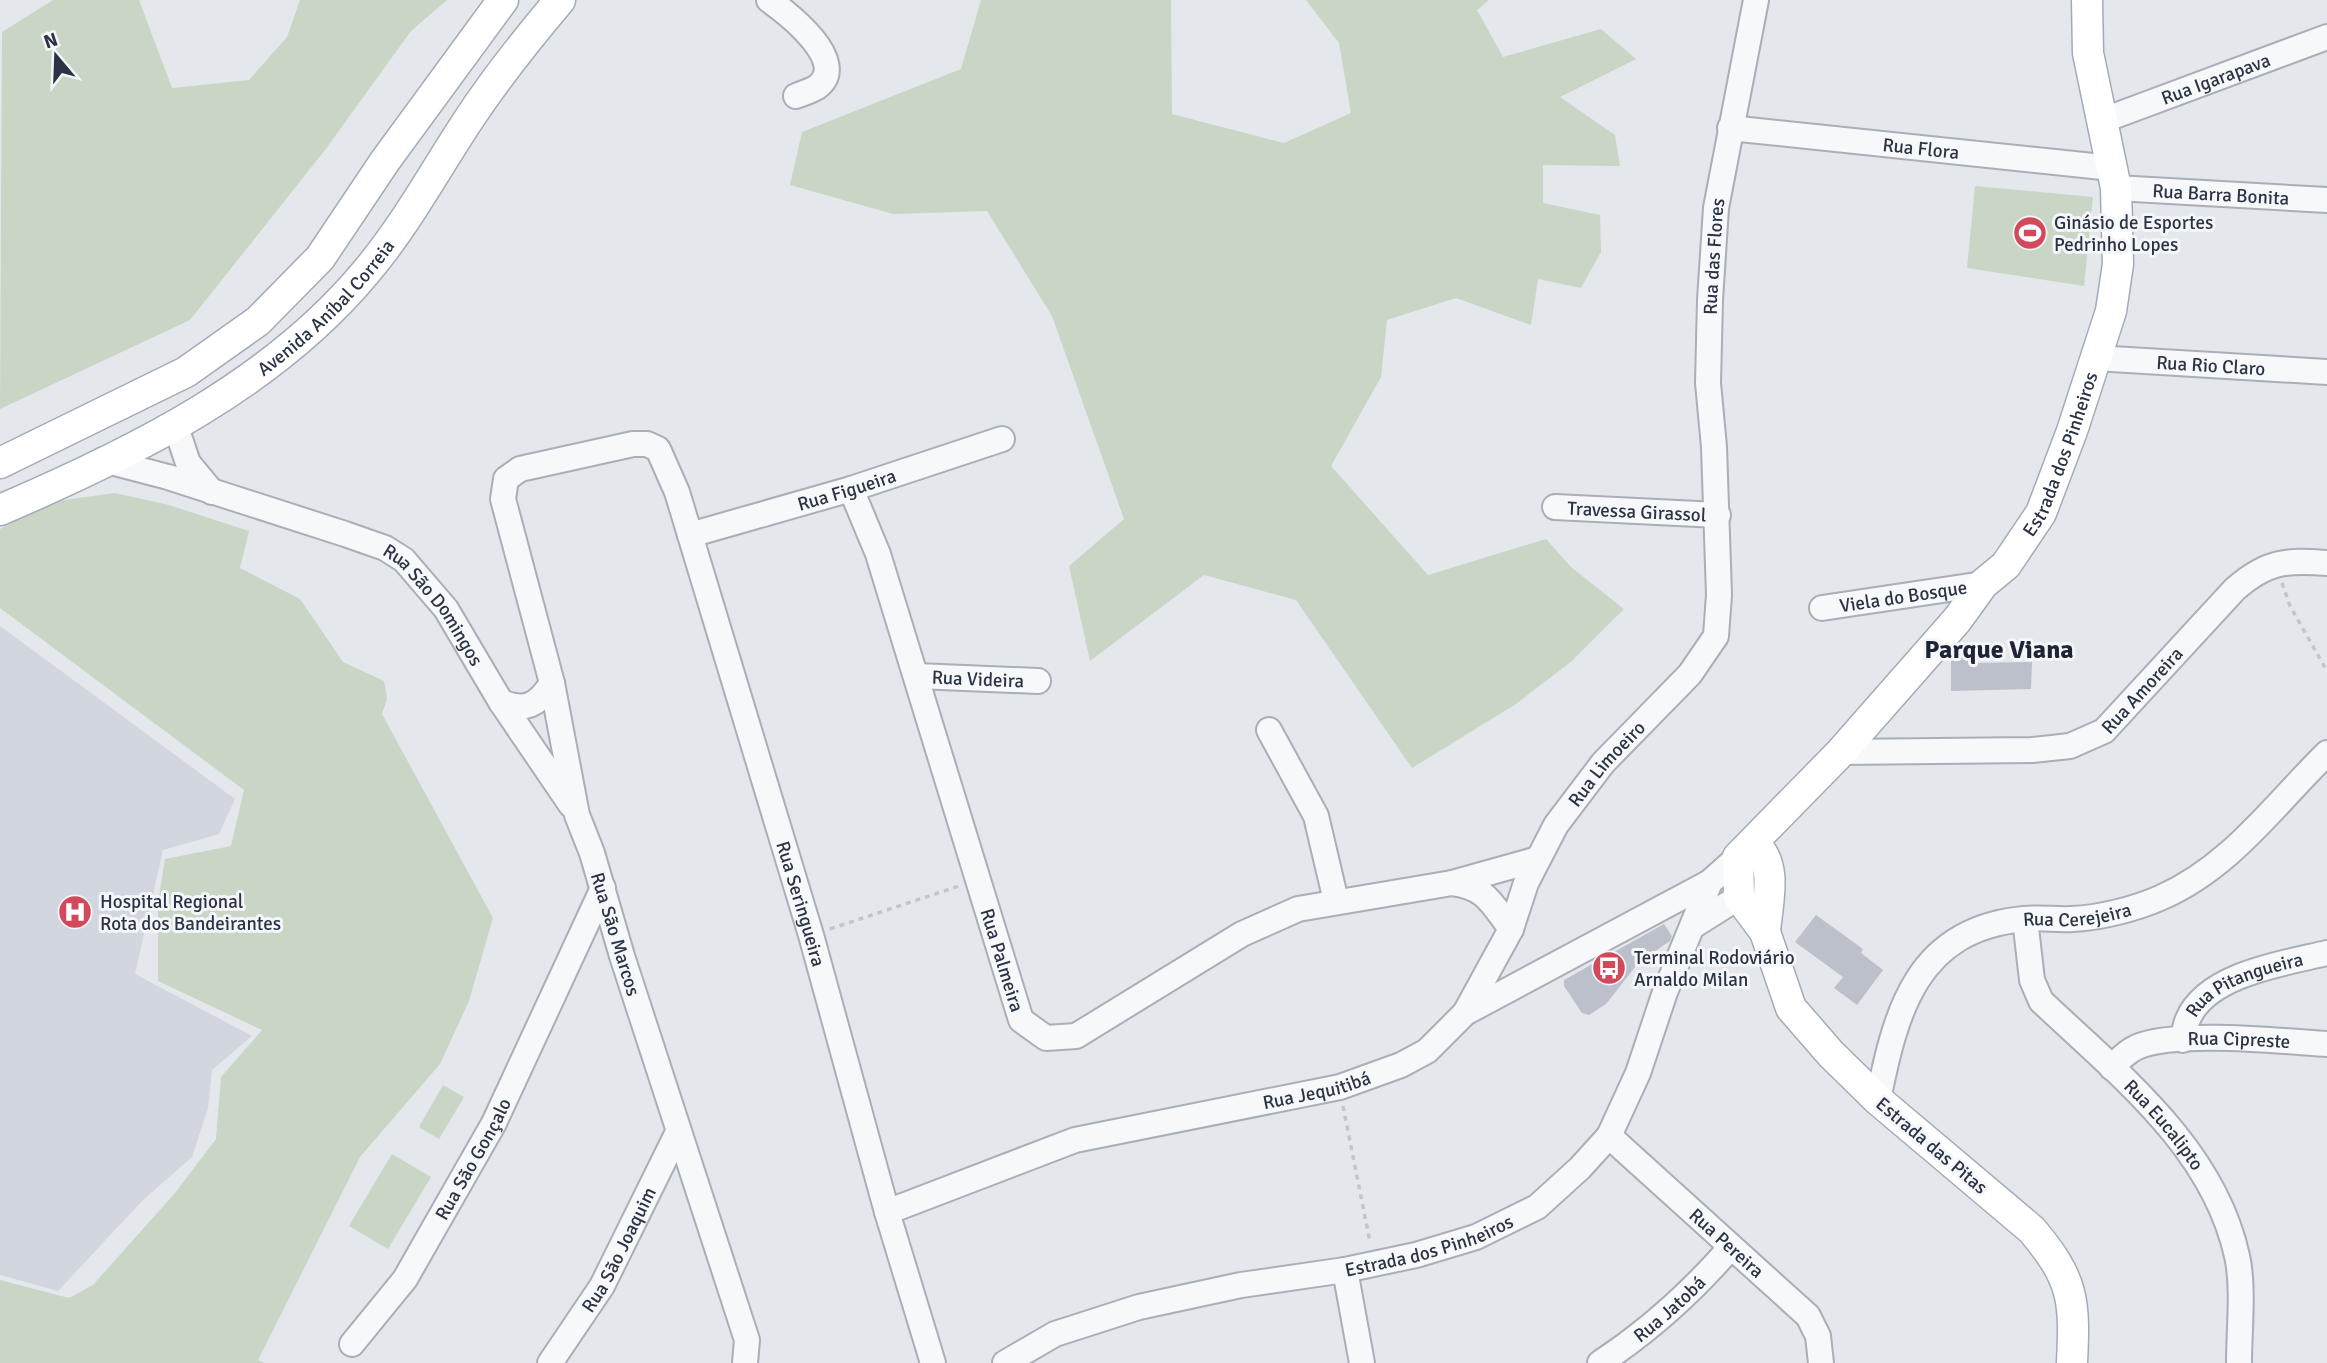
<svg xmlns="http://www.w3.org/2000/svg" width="2327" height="1363" font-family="Signika,sans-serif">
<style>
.built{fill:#d2d6de}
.green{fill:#c9d6c5}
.building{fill:#bbc0ca}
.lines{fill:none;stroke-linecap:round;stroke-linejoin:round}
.minor-casing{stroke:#a9aeb7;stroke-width:28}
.major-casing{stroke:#a3abb8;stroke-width:33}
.path{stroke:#c2c5cb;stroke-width:3.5;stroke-dasharray:5 5;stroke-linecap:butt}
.minor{stroke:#f7f8fa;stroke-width:24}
.major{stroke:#fff;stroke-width:30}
.labels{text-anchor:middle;stroke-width:6;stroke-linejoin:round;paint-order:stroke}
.street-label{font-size:19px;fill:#2b3445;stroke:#f4f6f9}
.poi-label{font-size:19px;fill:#2b3445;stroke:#f4f6f9;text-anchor:start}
.district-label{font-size:26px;font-weight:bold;fill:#1d2536;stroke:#f4f6f9}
</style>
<rect width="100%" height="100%" fill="#e4e7ec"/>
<path class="built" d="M0,626l235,173 -16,35 -56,16 -28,124 117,62 -40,34 -4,38 -16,49 -49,43 -85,91 -58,-16z"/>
<g class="green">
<path d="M53,0h86l33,88 77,-8 38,-43 13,-37h147l-36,31 -86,119 -135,170 -190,89 2,-377z"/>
<path d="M981,0h190l1,114 112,29 67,-30 -12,-70 -33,-43h183l-12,10 26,47 98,-28 35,30 -76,38 55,38 5,31 -77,-1v38l57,12 1,37 -20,36 -43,-9 -7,46 -75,-27 -69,22 -6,57 -50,89 97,109 118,-36 25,28 53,42 -52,52 -56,43 -104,64 -116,-168 -92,-25 -114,86 -21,-95 55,-47 -72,-203 -65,-105 -94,3 -103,-29 12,-53 159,-63z"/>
<path d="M1975,186l118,11 -9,89 -117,-18z"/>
<path d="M115,493l54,12 80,26 -9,37 60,31 43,63 41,19 3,18 -5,15 111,204 -24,83 -29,63 -80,93 -102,203 6,3h-264v-83l69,18 24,-13 82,-92 41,-54 5,-62 41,-47 -104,-49v-78l7,-44 66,-13 13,-56 -244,-182v-79l49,-27z"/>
<path d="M443,1085l21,12 -25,42 -20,-12z"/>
<path d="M392,1154l39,23 -43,72 -39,-23z"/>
</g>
<g class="building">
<path d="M1968,656l1,7 63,-1 -1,27 -80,2v-34z"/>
<path d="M1816,915l47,34 -2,4 22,17 -26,35 -23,-17 9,-11 -48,-35z"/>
<path d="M1664,924l8,12 -2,5 -31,21 -33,42 -17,11 -7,-2 -18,-27v-6z"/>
</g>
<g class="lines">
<g class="minor-casing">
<g id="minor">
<path d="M769,0c18,13 82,62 48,87 -6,4 -14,6 -21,9"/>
<path id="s1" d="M2104,120l223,-83"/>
<path id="s2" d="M1730,128l382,40"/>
<path id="s3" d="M2116,188l211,12"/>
<path id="s4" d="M2095,358l232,14"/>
<path d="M175,424l13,39 24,29"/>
<path id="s5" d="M103,460l65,17 177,57 40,14 19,12 42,49 55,93 70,103"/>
<path id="s6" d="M851,489l27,65 143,466 25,18 30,-2 166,-102 56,-25 154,-26 86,-24"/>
<path id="s7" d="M1555,507l163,8"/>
<path id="s8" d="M690,535l161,-46 151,-50"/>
<path id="s9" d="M1822,608l161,-24"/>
<path id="s10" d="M917,676l121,5"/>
<path d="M501,702c25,10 37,3 51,-19"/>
<path d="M1269,730l47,86 20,85"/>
<path id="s11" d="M1841,752l191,-2 38,-4 34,-15 131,-142c32,-28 51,-29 92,-26"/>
<path d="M1452,883c34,4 40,21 59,46"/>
<path id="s12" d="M2025,919l7,61 9,21c77,73 172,146 196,255 7,30 2,75 2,107"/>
<path d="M1693,926l46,-29"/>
<path id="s13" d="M1465,1013l46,-84 15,-46 30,-58 47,-62 87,-89 26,-38 3,-41 -5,-148 -6,-64 2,-83 6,-92 40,-208"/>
<path id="s14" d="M2183,1040c1,-7 2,-15 5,-21 19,-45 97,-56 139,-66"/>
<path id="s15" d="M2112,1068c7,-8 14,-16 25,-21 39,-17 144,-6 190,-3"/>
<path id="s16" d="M1878,1100c18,-90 39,-171 146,-181 16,-2 32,1 48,0 27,-1 63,-10 88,-21 70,-30 114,-93 167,-145"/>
<path id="s17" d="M1609,1136l199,180 10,20 3,27"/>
<path id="s18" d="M887,1212l188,-72 265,-53 61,-22 26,-14 38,-38 245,-131"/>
<path d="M1345,1270l17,93"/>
<path id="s19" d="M352,1344l53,-65 89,-156 109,-235"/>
<path id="s20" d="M550,1363l52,-77 76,-154"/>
<path id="s21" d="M745,1363l2,-23 -125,-384 -30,-103 -15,-38 -25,-132 -49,-184 3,-20 14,-10 113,-25h14l11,5 19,43 134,443 76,277 46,151"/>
<path id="s22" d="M1005,1363l50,-29 84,-27 102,-22 104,-15 71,-15 60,-18 61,-30 43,-39 29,-32 29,-63 27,-81 45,-110 28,-25"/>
<path id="s23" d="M1600,1363c50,-33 91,-70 130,-115"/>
</g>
</g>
<g class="major-casing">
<g id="major">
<path d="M0,463l186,-91 72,-51 62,-63 65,-97 118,-161"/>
<path id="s24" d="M0,510c133,-57 272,-125 366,-238 39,-46 68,-100 101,-150 28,-43 60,-83 93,-122"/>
<path d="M1754,844c25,21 13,59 11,88"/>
<path id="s25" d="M2072,1363c3,-63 2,-83 -40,-133l-154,-130 -47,-46 -40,-46 -26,-76 -26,-35 -1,-40 103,-105 116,-132 26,-36 23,-19 35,-52 31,-82 39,-120 7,-47 -2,-76 -28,-135 -1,-53"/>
</g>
</g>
<g class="path">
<path d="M2282,583l8,23 37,65"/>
<path d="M830,929l129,-43"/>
<path d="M1343,1106l27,136"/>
</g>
<use href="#minor" class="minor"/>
<use href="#major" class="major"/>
</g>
<defs>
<g id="stadium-disc" transform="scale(1.75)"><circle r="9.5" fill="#d1495b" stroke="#f4f6f9"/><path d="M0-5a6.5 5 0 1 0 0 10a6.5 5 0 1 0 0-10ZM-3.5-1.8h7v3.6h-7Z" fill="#fff"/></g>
<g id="hospital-disc" transform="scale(1.75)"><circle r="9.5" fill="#d1495b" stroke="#f4f6f9"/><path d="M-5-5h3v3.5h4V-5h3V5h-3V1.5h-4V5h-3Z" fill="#fff"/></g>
<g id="bus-disc" transform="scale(1.75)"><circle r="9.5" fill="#d1495b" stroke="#f4f6f9"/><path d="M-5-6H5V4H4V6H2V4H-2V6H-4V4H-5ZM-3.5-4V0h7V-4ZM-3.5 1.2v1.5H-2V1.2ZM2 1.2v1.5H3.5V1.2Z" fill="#fff"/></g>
</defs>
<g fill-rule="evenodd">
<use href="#stadium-disc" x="2030" y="233"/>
<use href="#hospital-disc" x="75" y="912"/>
<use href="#bus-disc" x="1609" y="968"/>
</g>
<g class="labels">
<g class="street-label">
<text dy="7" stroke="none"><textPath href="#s1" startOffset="119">Rua Igarapava</textPath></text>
<text dy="7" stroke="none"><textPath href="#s2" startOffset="192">Rua Flora</textPath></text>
<text dy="7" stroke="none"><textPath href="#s3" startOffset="105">Rua Barra Bonita</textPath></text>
<text dy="7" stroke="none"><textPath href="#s13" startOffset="838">Rua das Flores</textPath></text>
<text dy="7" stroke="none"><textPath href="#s24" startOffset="387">Avenida Aníbal Correia</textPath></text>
<text dy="7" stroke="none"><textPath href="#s4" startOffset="116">Rua Rio Claro</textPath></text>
<text dy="7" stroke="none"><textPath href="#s25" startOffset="1158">Estrada dos Pinheiros</textPath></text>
<text dy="7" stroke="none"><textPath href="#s8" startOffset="163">Rua Figueira</textPath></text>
<text dy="7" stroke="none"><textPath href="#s7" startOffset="82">Travessa Girassol</textPath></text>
<text dy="7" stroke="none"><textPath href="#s9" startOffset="82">Viela do Bosque</textPath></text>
<text dy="7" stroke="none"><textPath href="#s5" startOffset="371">Rua São Domingos</textPath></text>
<text dy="7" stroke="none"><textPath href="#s10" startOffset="61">Rua Videira</textPath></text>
<text dy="7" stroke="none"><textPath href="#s11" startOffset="322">Rua Amoreira</textPath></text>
<text dy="7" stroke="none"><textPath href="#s13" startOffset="289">Rua Limoeiro</textPath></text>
<text dy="7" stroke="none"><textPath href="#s21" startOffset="1556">Rua Seringueira</textPath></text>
<text dy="7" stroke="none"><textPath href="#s16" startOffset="308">Rua Cerejeira</textPath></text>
<text transform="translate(616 934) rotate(73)" y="7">Rua São Marcos</text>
<text dy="7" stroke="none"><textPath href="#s6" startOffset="495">Rua Palmeira</textPath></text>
<text dy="7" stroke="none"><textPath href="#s14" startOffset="91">Rua Pitangueira</textPath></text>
<text dy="7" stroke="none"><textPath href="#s15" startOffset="136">Rua Cipreste</textPath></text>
<text dy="7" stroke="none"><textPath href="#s18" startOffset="448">Rua Jequitibá</textPath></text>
<text dy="7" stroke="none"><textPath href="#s12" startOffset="259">Rua Eucalipto</textPath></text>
<text transform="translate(1932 1145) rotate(40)" y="7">Estrada das Pitas</text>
<text dy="7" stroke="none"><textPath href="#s19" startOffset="222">Rua São Gonçalo</textPath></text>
<text dy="7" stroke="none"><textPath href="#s17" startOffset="159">Rua Pereira</textPath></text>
<text dy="7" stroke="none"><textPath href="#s22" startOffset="443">Estrada dos Pinheiros</textPath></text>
<text dy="7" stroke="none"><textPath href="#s20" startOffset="133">Rua São Joaquim</textPath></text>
<text dy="7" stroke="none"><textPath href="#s23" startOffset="88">Rua Jatobá</textPath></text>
</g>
<g class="poi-label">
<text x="2054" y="229">Ginásio de Esportes<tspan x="2054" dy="22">Pedrinho Lopes</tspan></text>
<text x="100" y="908">Hospital Regional<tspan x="100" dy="22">Rota dos Bandeirantes</tspan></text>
<text x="1634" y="964">Terminal Rodoviário<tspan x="1634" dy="22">Arnaldo Milan</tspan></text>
</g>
<g class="district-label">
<text x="1999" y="658">Parque Viana</text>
</g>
</g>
<g transform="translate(56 56) rotate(341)" stroke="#f4f6f9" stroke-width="5" paint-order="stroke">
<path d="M0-5L12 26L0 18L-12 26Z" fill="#2b3445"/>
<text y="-10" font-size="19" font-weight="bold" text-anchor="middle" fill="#2b3445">N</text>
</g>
</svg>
